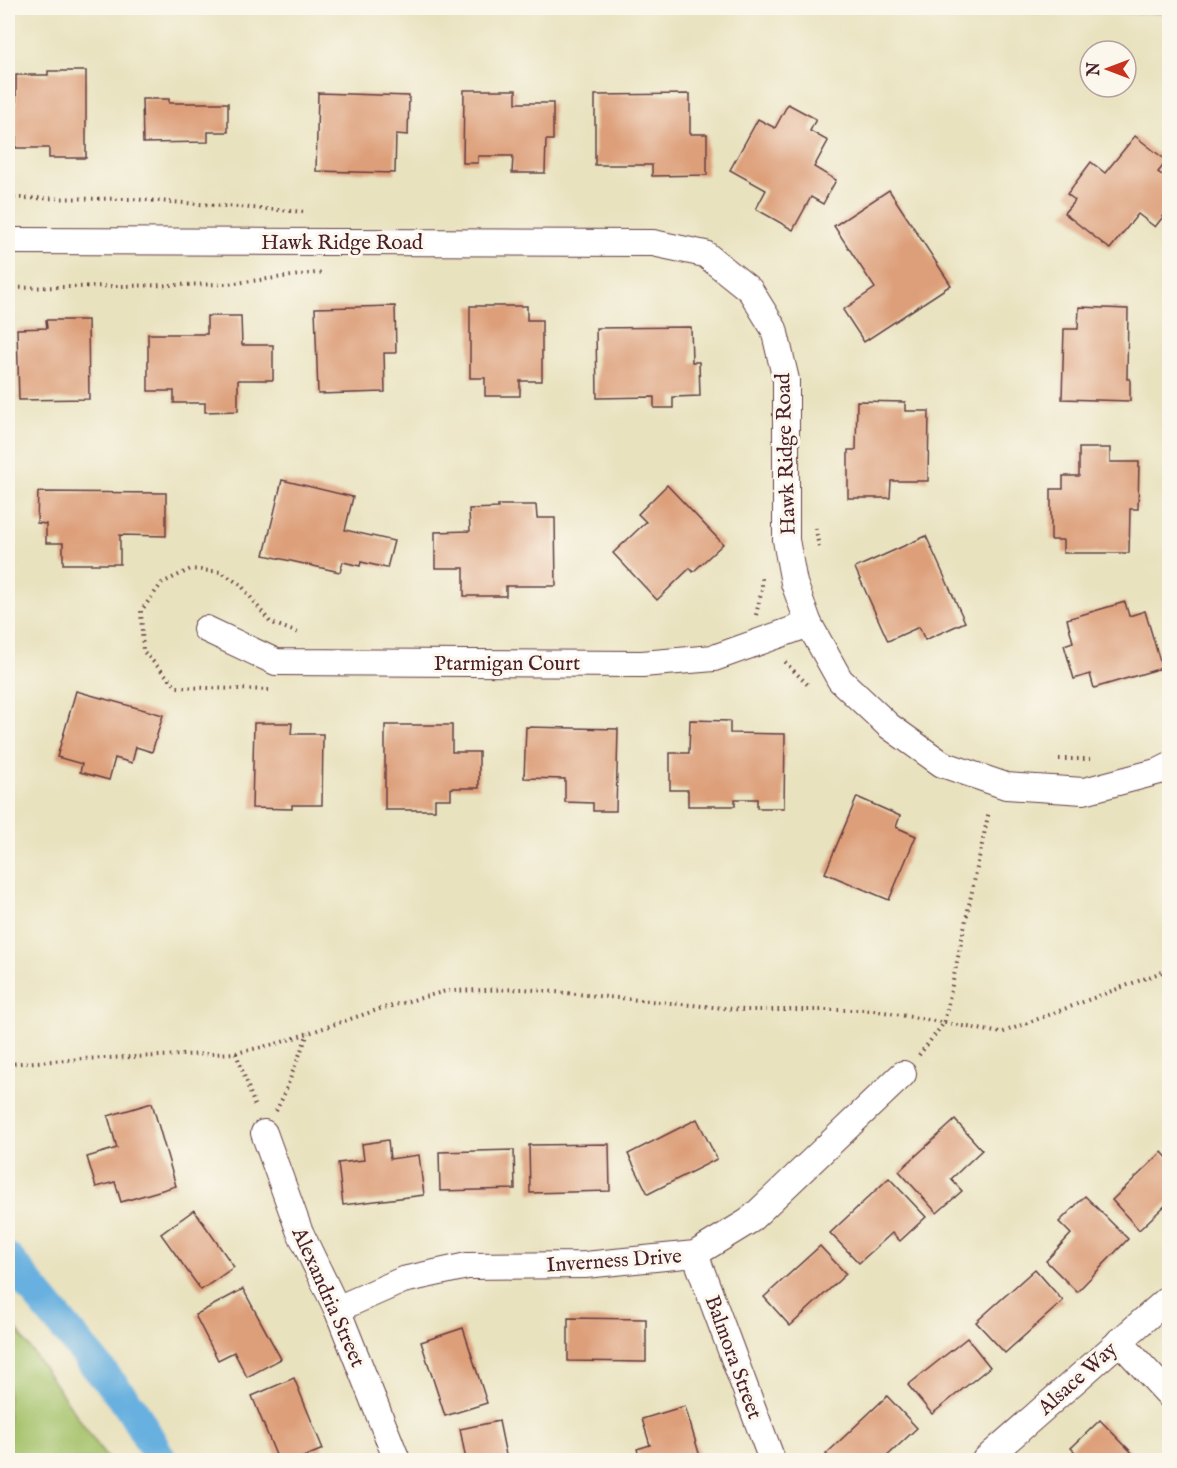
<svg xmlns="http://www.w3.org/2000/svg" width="1177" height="1468" font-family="'IM FELL English',serif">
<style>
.green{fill:#a3c168;stroke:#76704a;stroke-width:1.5}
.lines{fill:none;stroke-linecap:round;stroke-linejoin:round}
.canal{stroke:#68b0df;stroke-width:32}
.building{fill:#dd9f79}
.minor-casing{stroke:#623c41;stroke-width:28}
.path{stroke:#623c41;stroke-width:4;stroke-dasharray:1.5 4.5;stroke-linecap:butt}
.minor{stroke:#fff;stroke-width:26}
.labels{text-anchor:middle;stroke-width:6;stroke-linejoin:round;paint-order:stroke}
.street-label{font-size:21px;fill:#4a1f2b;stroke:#fbf7ec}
</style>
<rect width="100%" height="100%" fill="#fbf7ec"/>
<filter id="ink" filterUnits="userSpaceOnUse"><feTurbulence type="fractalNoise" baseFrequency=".0167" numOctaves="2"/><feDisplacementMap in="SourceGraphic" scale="12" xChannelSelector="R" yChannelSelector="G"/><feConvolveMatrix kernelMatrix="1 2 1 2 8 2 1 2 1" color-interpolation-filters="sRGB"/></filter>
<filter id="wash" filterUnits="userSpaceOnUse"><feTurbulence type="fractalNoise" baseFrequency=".008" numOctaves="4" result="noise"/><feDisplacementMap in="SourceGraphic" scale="24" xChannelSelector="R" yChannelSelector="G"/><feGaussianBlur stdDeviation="1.35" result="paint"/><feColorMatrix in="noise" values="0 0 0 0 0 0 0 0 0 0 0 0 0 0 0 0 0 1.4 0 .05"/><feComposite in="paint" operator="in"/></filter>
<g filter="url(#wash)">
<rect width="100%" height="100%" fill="#e9e2bf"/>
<g class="green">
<path d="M655,8h514l1,5h-1z"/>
<path d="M8,1317l100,143h-100z"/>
</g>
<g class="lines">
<path class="canal" d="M8,1259l124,150 29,51"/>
</g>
<g id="blocks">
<g class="building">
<path d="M48,71h38v87h-37v-10h-33v-73h32z"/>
<path d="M464,90h52v13h37v37h-7l-1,33h-33l1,-17h-35v7h-15z"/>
<path d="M318,93l91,3 -1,39 -12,-1 -1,39 -79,-2z"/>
<path d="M690,94v40h17v41l-55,1v-11h-57v-70z"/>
<path d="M142,99h27v4h59v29h-20v10l-65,1z"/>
<path d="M788,104l28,15 -6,12 18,10 -14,26 22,13 -13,24 -12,-7 -18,33 -37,-21 10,-19 -36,-20 28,-51 17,9z"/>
<path d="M1135,136l32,25 -9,11 12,9v27l-15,19 -17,-13 -28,35 -46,-36 11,-13 -8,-6 24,-32 14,11z"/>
<path d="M889,190l62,95 -87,57 -21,-32 32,-22 -41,-62z"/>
<path d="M395,306l1,47h-12l1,39 -67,2 -3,-86z"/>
<path d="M470,306h57v14h15v61h-22v15h-35v-18h-15z"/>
<path d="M1079,307l49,2 -1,70h3v22l-68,-2 2,-70h14z"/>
<path d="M207,316h34l1,29h31v35h-35v31l-33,1v-9h-31v-12h-26v-57h59z"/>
<path d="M46,320h42l1,79 -70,1 -2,-71 30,-1z"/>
<path d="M691,327l1,35h7l1,34 -27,1v11h-19v-11l-57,1 -1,-70z"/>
<path d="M857,401l48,1v9h24l-1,70h-37l-1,17h-42v-48h8z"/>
<path d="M1079,448h31v14h29l-1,47h-8l-1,44h-66v-13h-12v-51h12v-13h16z"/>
<path d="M282,480l71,17 -8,33 49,11 -7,27 -26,-6 -1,4 -17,-4 -3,10 -76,-17z"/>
<path d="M667,485l56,59 -30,28 -3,-4 -33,32 -44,-47 33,-31 -8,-8z"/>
<path d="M38,492l128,1v43l-46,-1v29h-57v-21h-17v-19l-9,-1z"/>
<path d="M498,505h38l1,13h18l1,68h-50v10h-42v-28h-29v-36l35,-1 -1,-22 29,-1z"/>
<path d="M926,536l39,86 -40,18 -6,-13 -31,14 -33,-73z"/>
<path d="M1125,602l4,14 16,-5 17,57 -68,20 -4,-14 -16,5 -10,-34 9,-3 -6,-23z"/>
<path d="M76,691l87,24 -11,37 -16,-5 -4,16 -17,-5 -6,22 -29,-8 2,-8 -25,-7z"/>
<path d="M690,720l40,1v12l55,1 -1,74h-27v-9h-22v7h-47v-16h-18v-37h19z"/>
<path d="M254,723h38l-1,11h32l-1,71h-30v4l-40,-1z"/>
<path d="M385,725h67v27h27v36h-28v11h-16v11h-50z"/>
<path d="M526,727l92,2 -2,82h-23v-8l-28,-1v-23l-41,-1z"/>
<path d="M857,797l43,19 -4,11 20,9 -27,64 -64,-27z"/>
<path d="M152,1103l24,83 -55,16 -6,-20 -19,5 -9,-30 30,-9 -9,-32z"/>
<path d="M697,1119l20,40 -69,35 -20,-40z"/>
<path d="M955,1120l27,30 -31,29 11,12 -25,22 -38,-42z"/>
<path d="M388,1140l2,19 29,-4 5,40 -81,10 -5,-42 26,-3 -2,-16z"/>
<path d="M609,1144l1,47 -80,2 -1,-48z"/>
<path d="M514,1150l1,39 -75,2 -1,-39z"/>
<path d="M1162,1152l8,9v40l-31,29 -27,-30z"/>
<path d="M889,1178l37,39 -26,24 -8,-8 -33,30 -29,-30z"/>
<path d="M1085,1196l43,43 -51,53 -31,-31 25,-27 -12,-12z"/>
<path d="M194,1210l40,57 -33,23 -40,-56z"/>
<path d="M820,1246l26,28 -56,52 -26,-29z"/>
<path d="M1035,1269l28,32 -58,52 -29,-31z"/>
<path d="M243,1289l38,70 -34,18 -13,-25 -16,8 -23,-45z"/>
<path d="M568,1318l78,1v43l-78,-1z"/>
<path d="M463,1328l24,75 -42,13 -24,-74z"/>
<path d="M967,1338l23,29 -58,47 -24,-29z"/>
<path d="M294,1378l29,71 -27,11h-18l-26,-64z"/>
<path d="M887,1396l30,32 -34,32h-51l-6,-6z"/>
<path d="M685,1406l16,54h-61l-3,-11 13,-4 -8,-26z"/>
<path d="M1100,1420l39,40h-56l-12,-12z"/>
<path d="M499,1421l8,39h-41l-6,-31z"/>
</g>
</g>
</g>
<g filter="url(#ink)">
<use href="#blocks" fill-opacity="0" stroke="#623c41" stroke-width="1.5"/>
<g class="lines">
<g class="minor-casing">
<g id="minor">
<path d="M8,241l645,2 52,11 45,36 24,39 12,51v160l8,43 15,41 31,56 49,46 53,38 64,22 78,5 76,-20 10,-5"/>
<path d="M206,629l70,33 366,2 72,-6 95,-34"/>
<path d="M264,1133l35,97 38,79 60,151"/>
<path d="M695,1254l77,206"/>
<path d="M337,1309l66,-29 64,-14 118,-1 110,-11 54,-33 154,-147"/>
<path d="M1119,1341l51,55"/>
<path d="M985,1460l185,-163"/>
</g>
</g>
<g class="path">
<path d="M8,198l123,1 175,13"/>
<path d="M8,288l220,-4 96,-12"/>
<path d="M816,528l3,22"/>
<path d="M756,615l6,-26v-14"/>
<path d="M785,662l24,24"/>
<path d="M269,690l-92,-3 -34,-36 -2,-40 21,-28 29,-14 30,3 20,13 29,37 28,11"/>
<path d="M1059,759h31"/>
<path d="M236,1053l20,56"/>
<path d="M919,1055l25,-32 45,-212"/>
<path d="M8,1064l73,-5 155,-6 43,-10 101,-34 66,-18 78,-2 220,21h129l128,23 169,-64"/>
<path d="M276,1111l7,-14 25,-64"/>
</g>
<use href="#minor" class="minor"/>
</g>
</g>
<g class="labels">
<g class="street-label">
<text x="342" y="249">Hawk Ridge Road</text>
<text transform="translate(785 454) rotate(-92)" y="7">Hawk Ridge Road</text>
<text x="507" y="670">Ptarmigan Court</text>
<text transform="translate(614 1260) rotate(-4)" y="7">Inverness Drive</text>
<text transform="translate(329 1297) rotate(66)" y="7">Alexandria Street</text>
<text transform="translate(734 1357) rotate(70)" y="7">Balmora Street</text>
<text transform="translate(1077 1378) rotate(-42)" y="7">Alsace Way</text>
</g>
</g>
<rect width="1177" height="1468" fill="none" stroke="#fbf7ec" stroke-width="30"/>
<g transform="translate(1108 69) rotate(270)"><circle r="28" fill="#fbf7ec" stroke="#b4a19f" stroke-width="1.5"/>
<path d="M0-4.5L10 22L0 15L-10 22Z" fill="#c8321e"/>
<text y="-9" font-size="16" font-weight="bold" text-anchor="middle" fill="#4a1f2b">N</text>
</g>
</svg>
